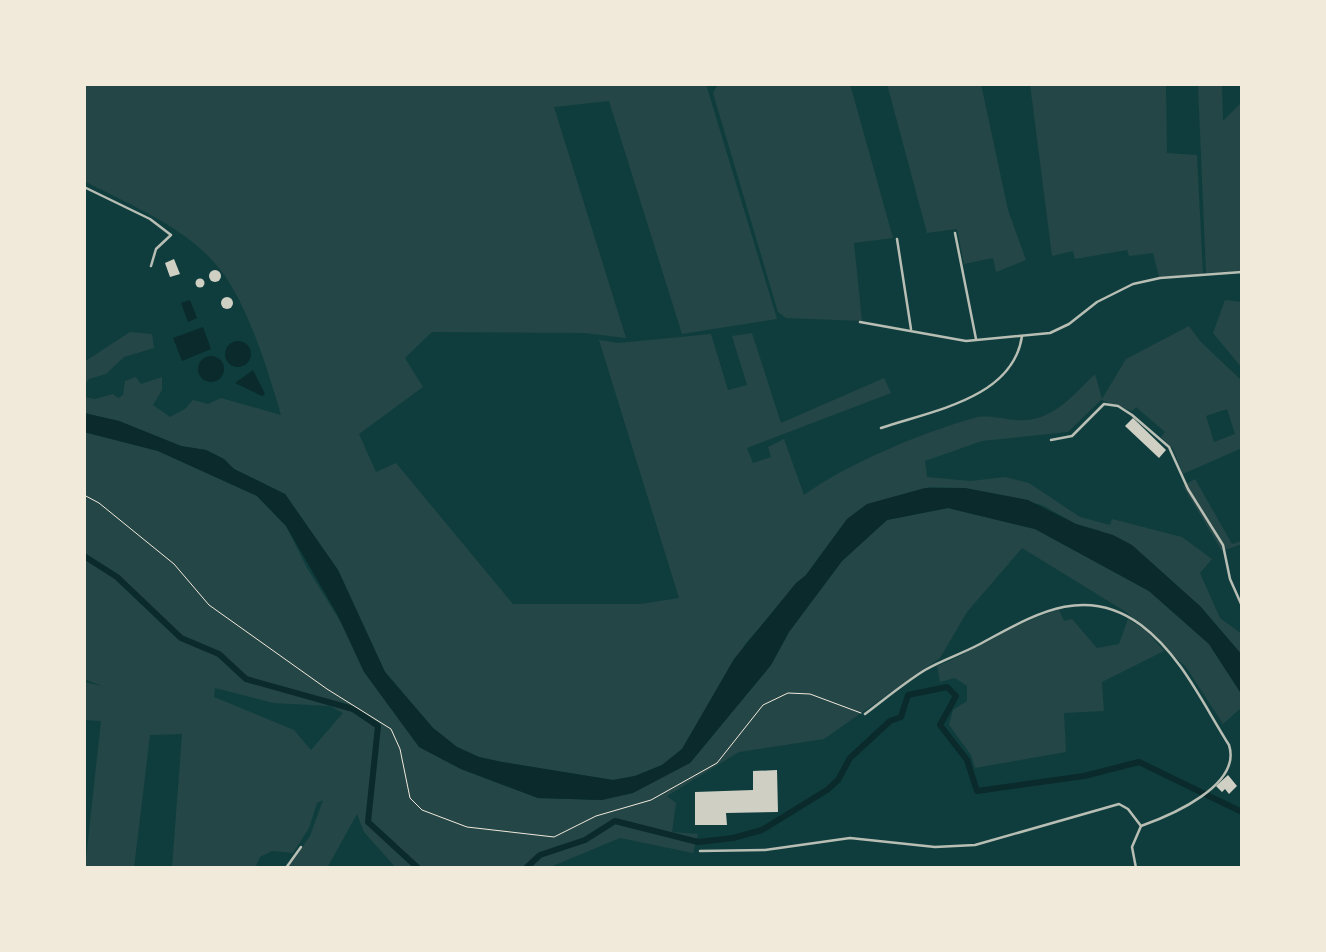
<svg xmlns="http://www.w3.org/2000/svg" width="1326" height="952" font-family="Ubuntu,sans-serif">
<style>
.green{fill:#244646;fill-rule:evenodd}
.water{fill:#0a2a2b}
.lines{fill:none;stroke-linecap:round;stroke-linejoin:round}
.canal{stroke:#0a2a2b;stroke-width:6}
.building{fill:#cfcfc3}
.path{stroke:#f1e9da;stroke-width:1}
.minor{stroke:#b8beb3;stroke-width:2.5}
</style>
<rect width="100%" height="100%" fill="#0f3d3e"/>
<g class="green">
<path d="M84,84h622l71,235 -95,15 -73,-233 -55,6 72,231 -42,-5 -152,-1 -27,26 18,29 -64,47 17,38 20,-9 117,141h127l39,-6 -80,-258 19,3 93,-9 17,56 19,-5 -15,-49 20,-3 29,90 103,-45 7,15 -144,55 6,15 18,-6 -3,-10 16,-8 20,56c42,-31 120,-63 170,-77 12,-4 29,1 42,2 36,3 56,-24 79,-46l7,25 24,-40 63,-33 11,15 42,40v67l-59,26 -10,-25 -12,-12 4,-5 -29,-25 -4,4 -31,-11 -33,32 -86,9 -57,20 2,16 44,4 34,-4 24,6 51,34 30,8 2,-6 70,18 30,22 -12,14 20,45 22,16v21l-42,-49 -100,-75 -24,-7 -34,-19 -77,-17 -36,-1 -92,46 -31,42 -60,68 -64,106 -20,16 -27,11 -22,4 -111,-18 -23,-5 -22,-10 -24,-19 -48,-56 -47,-102 -53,-76 -51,-25 -10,-10 -18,-9 -25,-4 -62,-25 -35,-8v-16l11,2 18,-5 5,4 5,-3 2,-14 11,-4 5,7 21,-7v13l-9,15 17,12 15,-8 8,-9 15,4 13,-6 60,17c-13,-44 -33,-111 -62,-147 -33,-41 -89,-63 -135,-87zM1227,409l8,25 -21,8 -8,-26z"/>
<path d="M718,84h132l43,154 -39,5 8,78 -76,-3 -8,-6 -65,-219z"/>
<path d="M887,84h94l27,126 18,50 -30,12 -3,-14 -29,6 -7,-35 -30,4z"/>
<path d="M1030,84h136l1,69 30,2 6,120 -44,2 -6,-24 -24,3 -2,-6 -52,9 -2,-8 -21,5z"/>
<path d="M1198,84h24l1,37 19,-19v169l-36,2z"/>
<path d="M1225,300l17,2v66l-29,-35z"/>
<path d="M130,332l22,2 2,14 -30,9 -18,17 -17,5 -5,6v-23z"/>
<path d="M84,432l74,19 99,45 29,30 21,42 112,179 42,22 77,29 64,2 88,-37 81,-98 18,-33 53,-71 45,-41 61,-12 87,21 114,62 60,53 33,51v12l-19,17 -37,-57 -38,-34 16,18 -62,31 2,29 -40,2 2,39 -91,16 -4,-13 -22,-30 4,-15 14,-9v-15l-12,-8 -15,4 -3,-16c42,-17 77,-44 122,-56l5,11 8,-2 25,29 22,-4 9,-25 16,10 -18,-17 -104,-64 -55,64 -27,46 -116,81 -85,13 -72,44 9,7 -4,29 26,2 -5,19 -73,-15 -72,30h-152l-32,-36 -7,-18 -30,54h-39l22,-32 13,-36 -6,3 -8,25 -16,25 -21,-2 -12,6 -5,11h-83l10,-134 -32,1 -16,133h-49l16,-147 -17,-1v-38l18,4 -18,-7zM215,688l58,15 57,3 13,7 -32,37 -17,-20 -80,-33z"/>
<path d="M1195,479l37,65 10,-3v3l-20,7 -39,-65z"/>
</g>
<g class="water">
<path d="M190,300l7,18 -9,4 -7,-19z"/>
<path d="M203,327l8,22 -29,12 -9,-23z"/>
<circle cx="238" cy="354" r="13"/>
<circle cx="211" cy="369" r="13"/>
<path d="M253,370l12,24 -3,2 -27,-13z"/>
<path d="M84,413l35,8 62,25 25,4 18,9 10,10 51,25 53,76 47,102 48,56 24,19 22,10 23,5 111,18 22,-4 27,-11 20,-16 52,-90 62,-76 10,-8 41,-56 20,-15 58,-16h40l63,12 48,24 37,11 19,10 68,61 42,49v40l-33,-51 -60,-53 -114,-62 -87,-21 -61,12 -45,41 -53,71 -18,33 -81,98 -57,30 -31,7 -64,-2 -77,-29 -42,-22 -55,-75 -27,-58 -51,-88 -29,-30 -99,-45 -74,-19z"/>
</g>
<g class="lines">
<g class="canal">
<path d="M84,556l33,21 64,61 38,16 27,25 107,30 25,17 -10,96 50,46"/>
<path d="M526,868l14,-13 45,-15 30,-19 83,21 35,-4 29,-8 65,-40 11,-10 12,-22 40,-37 11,-4 7,-22 39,-8 9,9 -16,29 27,35 10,31 107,-15 55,-14 103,50"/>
</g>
</g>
<g class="building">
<path d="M174,259l6,15 -10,3 -5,-14z"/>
<circle cx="215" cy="276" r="6"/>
<circle cx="200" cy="283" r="4.5"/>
<circle cx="227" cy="303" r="6"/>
<path d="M1133,418l33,32 -7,8 -34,-32z"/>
<path d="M777,770l1,42 -52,1 1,12h-32v-33l58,-2v-19z"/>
<path d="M1228,775l9,11 -8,8 -4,-5 -3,3 -6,-6z"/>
</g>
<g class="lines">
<path class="path" d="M84,495l15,8 75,61 35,41 118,84 64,40 9,20 10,49 12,12 45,17 87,10 42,-21 55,-16 66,-37 46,-58 25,-12 22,1 51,19"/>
<g class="minor">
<path d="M84,187l66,32 21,16 -15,14 -5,17"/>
<path d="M955,233l21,106"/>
<path d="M897,239l14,90"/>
<path d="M860,322l106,19 84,-8 19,-9 28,-22 36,-18 27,-6 82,-6"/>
<path d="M881,428c49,-17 132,-29 141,-92"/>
<path d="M1051,440l21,-4 32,-32 14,2 14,9 37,32 19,42 35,56 7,34 12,27"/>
<path d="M865,714c20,-15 39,-31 60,-44 17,-10 36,-16 53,-25 53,-28 105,-63 163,-20 40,30 62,79 88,120 13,40 -57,70 -88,81l-9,21 4,21"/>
<path d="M700,851l65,-1 85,-12 85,9 40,-2 144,-41 9,5 13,17"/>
<path d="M286,868l15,-21"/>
</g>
</g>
<rect width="1326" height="952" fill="none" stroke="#f1e9da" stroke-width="172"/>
</svg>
